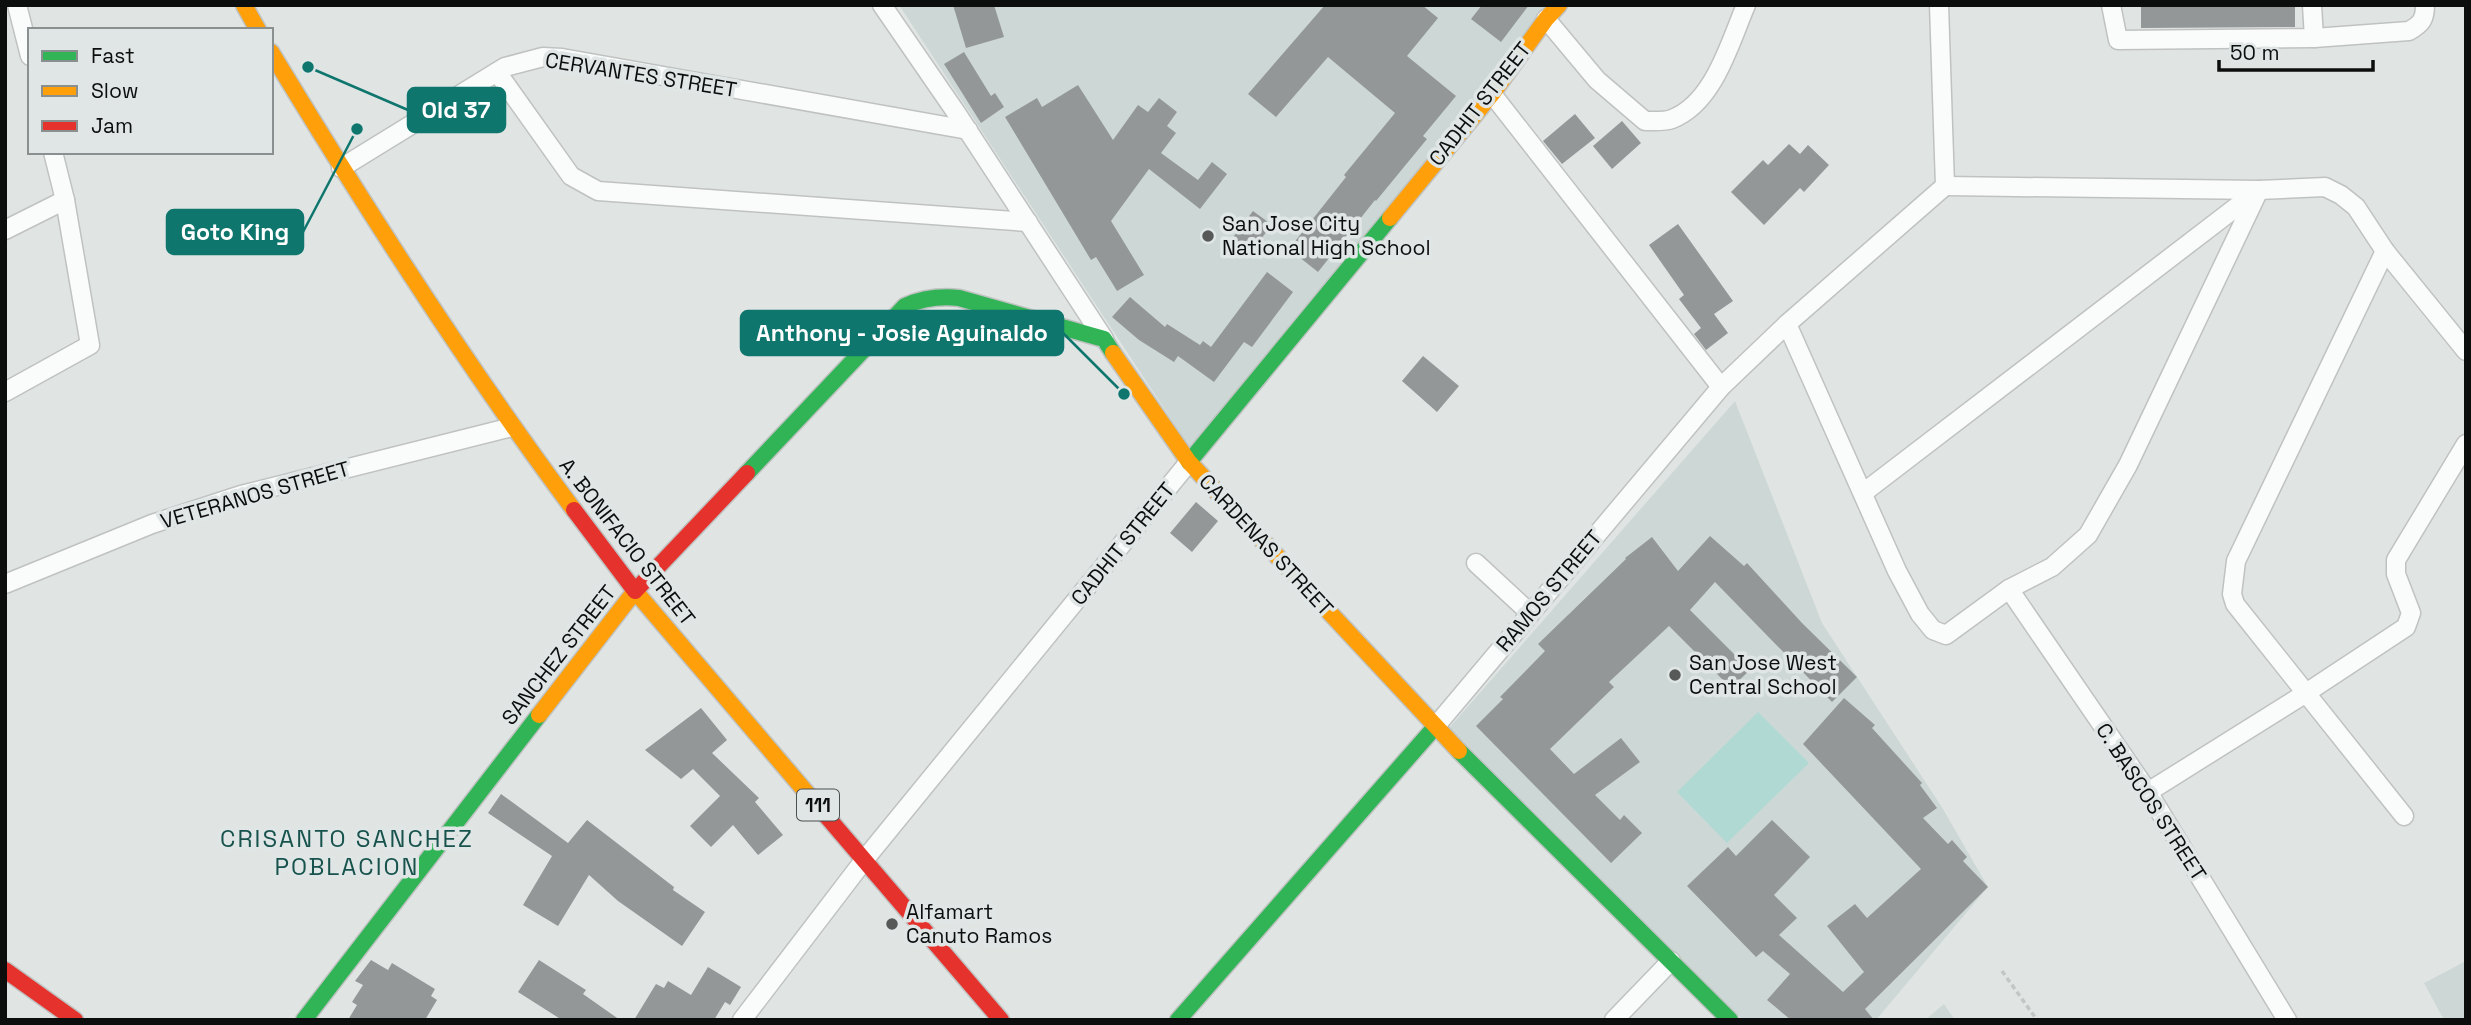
<svg xmlns="http://www.w3.org/2000/svg" width="2471" height="1025" font-family="'Space Grotesk',sans-serif">
<style>
.built{fill:#cdd8d6}
.green{fill:#b0d9d4}
.building{fill:#949797}
.lines{fill:none;stroke-linecap:round;stroke-linejoin:round}
.street-casing{stroke:#bfc2c1;stroke-width:21}
.fast-casing{stroke:#bfc2c1;stroke-width:19}
.slow-casing{stroke:#bfc2c1;stroke-width:19}
.jam-casing{stroke:#bfc2c1;stroke-width:19}
.path{stroke:#c4c5c5;stroke-width:3.5;stroke-dasharray:5 3.5;stroke-linecap:butt}
.street{stroke:#fafbfb;stroke-width:18}
.fast{stroke:#30b455;stroke-width:16}
.slow{stroke:#ff9f0a;stroke-width:16}
.jam{stroke:#e5322d;stroke-width:16}
.poi-dot{fill:#565958;stroke:#dfe6e5;stroke-width:2.5}
.labels{text-anchor:middle;stroke-width:7;stroke-linejoin:round;paint-order:stroke}
.shield{fill:#dfe6e5;stroke:#4b4f4e;stroke-width:2}
.shield-label{font-size:19px;font-weight:bold;fill:#0b0e0d}
.street-label{font-size:21px;fill:#0b0e0d;stroke:#dfe6e5}
.poi-label{font-size:21px;fill:#0b0e0d;stroke:#dfe6e5;text-anchor:start}
.quarter-label{font-size:24px;letter-spacing:2px;fill:#17524d;stroke:#dfe6e5}
.leader{fill:none;stroke:#0f766e;stroke-width:2.5}
.callout-dot{fill:#0f766e;stroke:#dfe6e5;stroke-width:2.5}
.callout{fill:#0f766e;stroke:#0f766e;stroke-width:2.5}
.callout-label{font-size:23px;text-anchor:middle;font-weight:bold;fill:#fff}
</style>
<rect width="100%" height="100%" fill="#e0e5e4"/>
<g class="built">
<path d="M899,5h661l-370,443z"/>
<path d="M1735,401l87,222 121,186 45,78 -112,133h-133l-294,-292z"/>
<path d="M2466,961v59h-22l-20,-37z"/>
<path d="M1944,1004l11,16h-30z"/>
</g>
<path class="green" d="M1758,712l51,51 -82,80 -50,-51z"/>
<g class="building">
<path d="M953,5h41l10,32 -38,11z"/>
<path d="M1325,5h97l16,13 -31,38 49,40 -33,40 4,3 -51,62 -1,-1 -57,72 -29,-23 57,-72 -2,-2 51,-62 -67,-56 -52,60 -28,-23z"/>
<path d="M1482,5h47l-28,37 -30,-23z"/>
<path d="M2141,5h154v22l-154,1z"/>
<path d="M964,52l27,44 4,-3 9,14 -23,16 -37,-59z"/>
<path d="M1078,85l35,55 25,-35 10,7 11,-14 18,14 -10,14 9,7 -15,20 37,27 14,-18 15,12 -27,35 -51,-40 -38,52 33,54 -27,16 -21,-34 -5,3 -86,-143 32,-19 5,9z"/>
<path d="M1575,114l20,24 -33,26 -19,-23z"/>
<path d="M1622,121l19,22 -29,26 -19,-23z"/>
<path d="M1789,144l11,10 8,-9 21,20 -25,27 -4,-4 -36,37 -33,-33 32,-32 5,5z"/>
<path d="M1253,211l19,14 -23,29 -18,-14z"/>
<path d="M1678,224l55,77 -19,13 14,19 -22,17 -12,-16 7,-6 -22,-29 5,-4 -35,-50z"/>
<path d="M1267,272l26,20 -41,55 -8,-5 -30,40 -36,-26 -4,6 -35,-22 -27,-23 18,-20 35,30 2,-3 33,21 3,-4 8,6z"/>
<path d="M1423,356l36,30 -22,26 -35,-31z"/>
<path d="M1196,502l22,19 -26,31 -22,-19z"/>
<path d="M1710,536l34,30 3,-3 55,60 55,54 -25,25 -117,-120 -25,28 60,60 -19,18 -62,-62 -60,56 5,5 -64,62 24,25 47,-36 19,24 -45,33 25,25 4,-5 18,18 -31,30 -135,-137 27,-27 -3,-2 45,-46 -7,-7 88,-85 -1,-1 27,-21 26,34z"/>
<path d="M1844,698l31,27 -3,3 50,55 -2,2 17,23 -14,10 25,26 4,-4 15,17 -4,4 25,26 -123,122 9,11h-83l-24,-20 23,-26 -27,-23 -7,6 -69,-71 41,-39 8,9 36,-36 38,37 -36,38 23,23 -18,17 64,57 21,-20 -37,-46 28,-22 12,14 54,-49 -118,-125z"/>
<path d="M701,708l26,32 -15,13 47,45 -4,4 28,33 -25,20 -25,-30 -22,22 -21,-21 30,-30 -27,-27 -12,10 -36,-29z"/>
<path d="M501,794l67,49 19,-23 87,67 -1,3 32,22 -23,34 -64,-45 -29,-26 -31,51 -35,-21 29,-49 -64,-43z"/>
<path d="M371,960l17,10 4,-7 43,26 -4,7 6,4 -12,20h-77l9,-15 -5,-3 11,-17 -8,-4z"/>
<path d="M539,960l47,30 -3,4 37,26h-58l-44,-28z"/>
<path d="M708,967l33,20 -11,18 -5,-3 -11,18h-80l22,-36 8,4 4,-7 23,14z"/>
</g>
<g class="lines">
<g class="street-casing">
<g id="street">
<path d="M17,5l13,51"/>
<path d="M882,5l73,106 149,228"/>
<path d="M1939,5l6,181"/>
<path d="M2111,5l7,35 196,-2 95,-7c12,-7 16,-11 16,-26"/>
<path d="M2312,5l2,33"/>
<path d="M1546,19l51,61 48,41c8,0 19,1 27,-2 42,-16 58,-77 74,-114"/>
<path d="M497,72l74,104 27,15 430,31"/>
<path d="M1492,94l229,293"/>
<path d="M341,168l164,-101 38,-10 19,1 406,72"/>
<path d="M1945,186l314,4 66,-3 16,8 15,12 29,44 81,100"/>
<path d="M5,230l60,-30"/>
<path d="M2385,251l-149,310 -4,33 3,10 169,212"/>
<path d="M1787,324l110,247 23,43 13,16 13,5 63,-46 43,-22 36,-32 40,-70 131,-275"/>
<path d="M5,392l85,-47 -25,-145 -12,-48"/>
<path d="M1863,493l393,-301"/>
<path d="M1476,563l54,50"/>
<path d="M5,584l147,-60 89,-29 271,-68"/>
<path d="M2009,589l139,203 139,228"/>
<path d="M1435,727l286,-340 66,-63 158,-138"/>
<path d="M2148,792l158,-99 100,-66 5,-14 -15,-39v-14l70,-116"/>
<path d="M742,1020l123,-161 324,-397"/>
<path d="M1614,1020l57,-59"/>
</g>
</g>
<g class="fast-casing">
<g id="fast">
<path d="M1189,462l201,-244"/>
<path d="M747,473l158,-167c18,-8 35,-10 54,-8l145,41 9,14"/>
<path d="M1459,751l271,269"/>
<path d="M304,1020l235,-305"/>
<path d="M1178,1020l257,-293"/>
</g>
</g>
<g class="slow-casing">
<g id="slow">
<path d="M244,5l14,25"/>
<path d="M271,52c95,157 194,312 303,458"/>
<path d="M1390,218l102,-124 54,-75 13,-14"/>
<path d="M1113,353l76,109 270,289"/>
<path d="M539,715l96,-124 182,214"/>
</g>
</g>
<g class="jam-casing">
<g id="jam">
<path d="M574,510l61,81 112,-118"/>
<path d="M817,805l184,215"/>
<path d="M5,970l70,50"/>
</g>
</g>
<path class="path" d="M2002,971l35,49"/>
<use href="#street" class="street"/>
<use href="#fast" class="fast"/>
<use href="#slow" class="slow"/>
<use href="#jam" class="jam"/>
</g>
<g class="poi-dot">
<circle cx="1208" cy="236" r="7"/>
<circle cx="1675" cy="675" r="7"/>
<circle cx="892" cy="924" r="7"/>
</g>
<g class="labels">
<rect class="shield" x="797" y="789.5" width="42" height="31" rx="5"/>
<g class="shield-label">
<text x="818" y="812">111</text>
</g>
<g class="street-label">
<text transform="translate(641 75) rotate(9)" y="7">CERVANTES STREET</text>
<text transform="translate(1480 104) rotate(-52)" y="7">CADHIT STREET</text>
<text transform="translate(255 495) rotate(-16)" y="7">VETERANOS STREET</text>
<text transform="translate(627 542) rotate(52)" y="7">A. BONIFACIO STREET</text>
<text transform="translate(1123 544) rotate(-51)" y="7">CADHIT STREET</text>
<text transform="translate(1266 545) rotate(47)" y="7">CARDENAS STREET</text>
<text transform="translate(1549 591) rotate(-50)" y="7">RAMOS STREET</text>
<text transform="translate(559 655) rotate(-52)" y="7">SANCHEZ STREET</text>
<text transform="translate(2151 802) rotate(57)" y="7">C. BASCOS STREET</text>
</g>
<g class="poi-label">
<text x="1222" y="231">San Jose City<tspan x="1222" dy="24">National High School</tspan></text>
<text x="1689" y="670">San Jose West<tspan x="1689" dy="24">Central School</tspan></text>
<text x="906" y="919">Alfamart<tspan x="906" dy="24">Canuto Ramos</tspan></text>
</g>
<g class="quarter-label">
<text x="347" y="847">CRISANTO SANCHEZ<tspan x="347" dy="28">POBLACION</tspan></text>
</g>
</g>
<path class="leader" d="M308 67L408 110M357 129L303 232M1124 394L1063 333"/>
<g class="callout-dot">
<circle cx="308" cy="67" r="7"/>
<circle cx="357" cy="129" r="7"/>
<circle cx="1124" cy="394" r="7"/>
</g>
<g class="callout">
<rect x="408" y="88" width="97" height="44" rx="7"/>
<rect x="167" y="210" width="136" height="44" rx="7"/>
<rect x="741" y="311" width="322" height="44" rx="7"/>
</g>
<g class="callout-label">
<text x="456" y="118">Old 37</text>
<text x="235" y="240">Goto King</text>
<text x="902" y="341">Anthony - Josie Aguinaldo</text>
</g>
<rect width="2471" height="1025" fill="none" stroke="#0b0e0d" stroke-width="14"/>
<rect x="28" y="28" width="245" height="126" fill="#dfe6e5" stroke="#8a908f" stroke-width="2"/>
<rect x="42" y="51" width="35" height="10" fill="#30b455" stroke="#8a908f" stroke-width="2"/>
<text x="91" y="63" font-size="21" fill="#0b0e0d">Fast</text>
<rect x="42" y="86" width="35" height="10" fill="#ff9f0a" stroke="#8a908f" stroke-width="2"/>
<text x="91" y="98" font-size="21" fill="#0b0e0d">Slow</text>
<rect x="42" y="121" width="35" height="10" fill="#e5322d" stroke="#8a908f" stroke-width="2"/>
<text x="91" y="133" font-size="21" fill="#0b0e0d">Jam</text>
<path d="M2219 60v10h154v-10" fill="none" stroke="#0b0e0d" stroke-width="3.5"/>
<text x="2230" y="60" font-size="21" fill="#0b0e0d" stroke="#dfe6e5" stroke-width="5" paint-order="stroke">50 m</text>
</svg>
